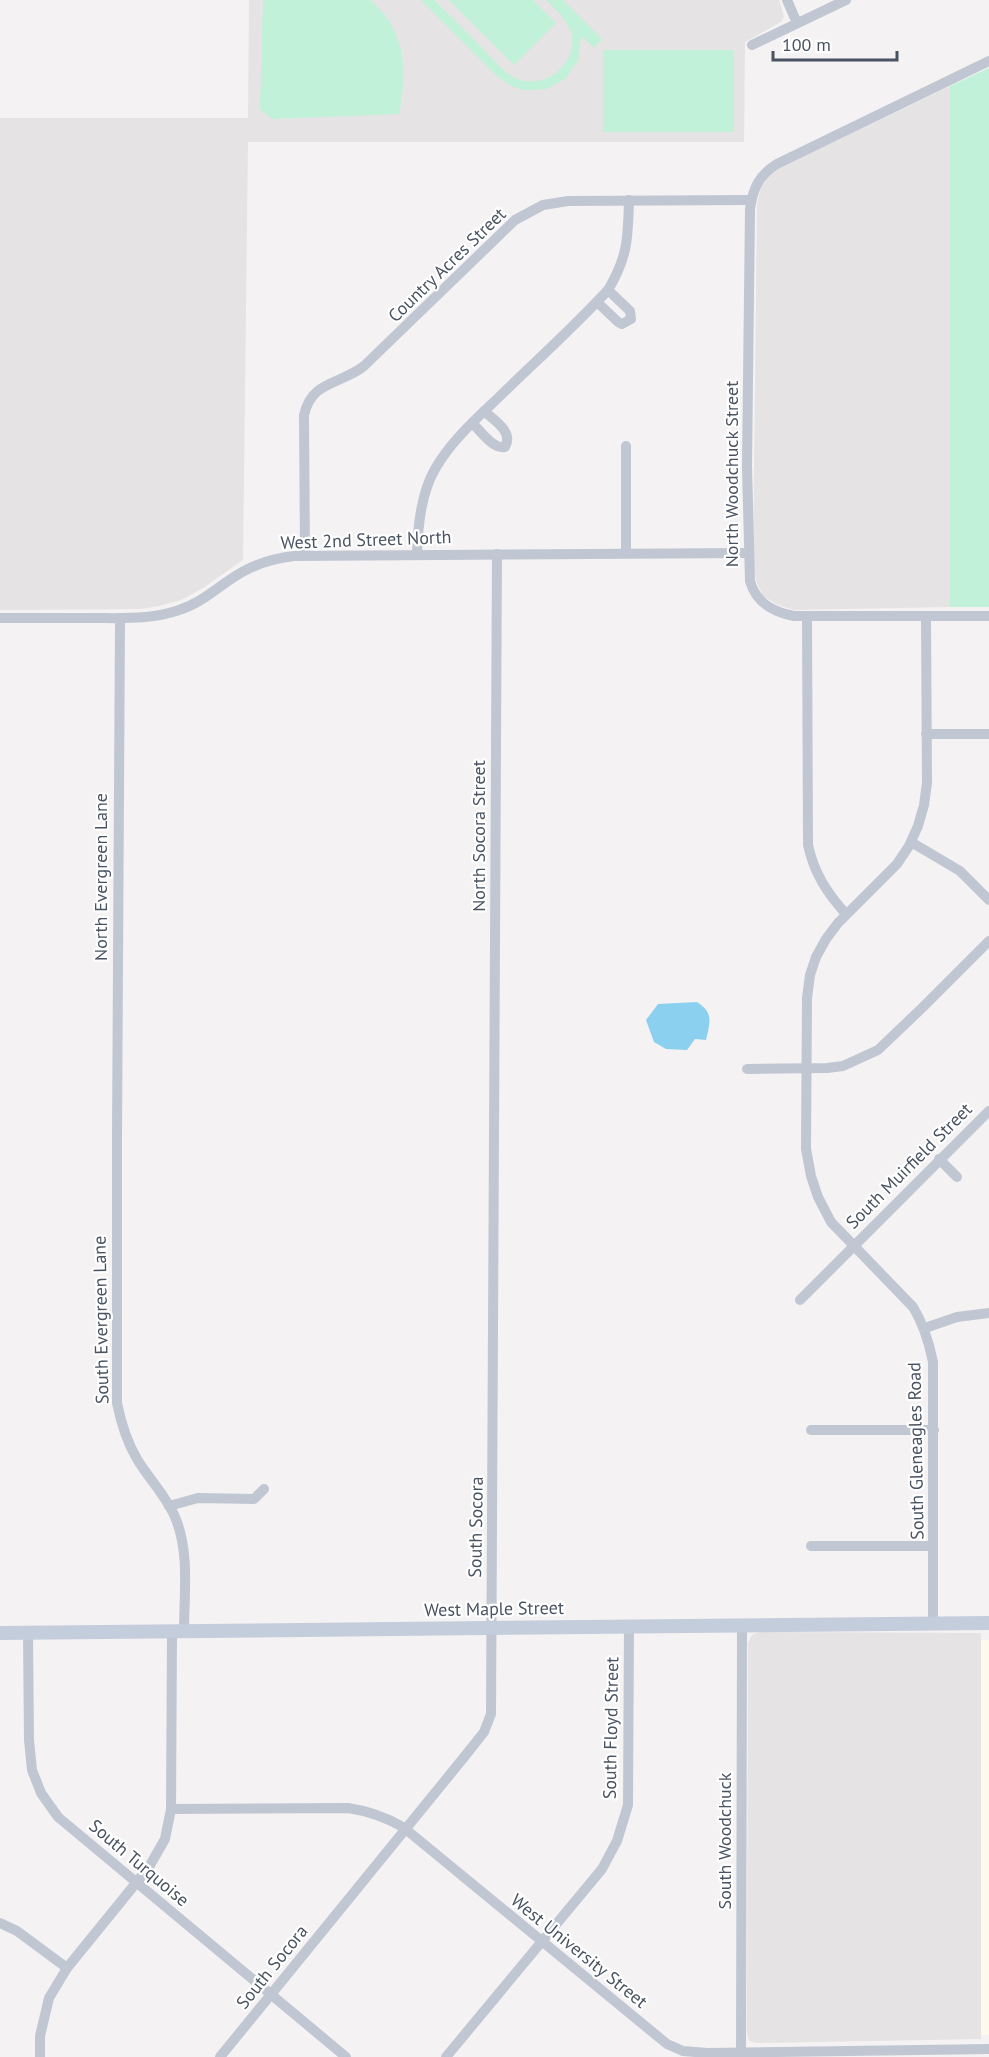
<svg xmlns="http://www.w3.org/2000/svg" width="989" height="2057" font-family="'PT Sans',sans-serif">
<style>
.commercial{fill:#fdfaed}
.education{fill:#e5e3e4}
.green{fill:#c1f2d9}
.water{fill:#8cd0f0}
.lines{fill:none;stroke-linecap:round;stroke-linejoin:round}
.minor{stroke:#c0c7d2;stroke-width:10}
.secondary{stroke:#c4cddb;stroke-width:14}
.labels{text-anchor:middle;stroke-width:4.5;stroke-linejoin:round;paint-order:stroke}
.street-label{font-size:18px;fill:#495361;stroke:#fff}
</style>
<rect width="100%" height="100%" fill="#f4f2f2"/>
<rect class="commercial" x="981" y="1640" width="8" height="395"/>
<g class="education">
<path d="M249,0h530l5,17 -3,5 -36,20 -1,100h-496l-5,418 -40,28 -22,12 -22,6 -18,3 -141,1v-492h248z"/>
<path d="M950,86v521l-156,3 -16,-5 -15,-9 -7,-15 -3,-17 4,-361 4,-15 6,-10 13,-10z"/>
<path d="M760,1632l221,1v406l-224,4 -8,-2 -2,-9 1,-389 4,-8z"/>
</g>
<g class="green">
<path d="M263,0h107c37,31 37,71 29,114l-127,5 -12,-10z"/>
<path d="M421,0h13c16,16 33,32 49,49 10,10 21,24 34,30 29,11 62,-16 54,-47 -4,-13 -15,-22 -25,-32h17l39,39 -8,9 -13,-12 -3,24 -12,18 -19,11 -23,1 -11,-3 -15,-10z"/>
<path d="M449,0h84l23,23 -42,42z"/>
<rect x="603" y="50" width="131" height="82"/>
<path d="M989,68v539h-39v-521z"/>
</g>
<path class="water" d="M697,1002c17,11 13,20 9,38l-11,-1 -8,11 -21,-1 -12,-7 -8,-22 12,-16z"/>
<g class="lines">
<g class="minor">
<path d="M787,0l10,23"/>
<path d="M752,45l94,-45"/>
<path d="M989,61l-212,103c-18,11 -24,24 -27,45l-3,257 3,115c6,22 23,31 44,35h195"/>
<path d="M597,302l21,20 4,2 9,-5 -1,-8 -22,-21"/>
<path d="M472,423c9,8 20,26 33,24 9,-15 -11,-27 -21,-36"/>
<path d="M626,553v-107"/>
<path d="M417,554c1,-29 4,-60 18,-85 16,-28 41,-50 64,-72 37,-36 75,-70 109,-107 20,-33 20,-53 21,-90"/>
<path d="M305,555l-1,-140c8,-35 36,-30 60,-49l151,-146 28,-15 25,-4 183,-1"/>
<path d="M807,616l1,229c6,28 19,48 38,69"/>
<path d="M926,616l1,167 -3,22 -6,21 -9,20 -12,18 -59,59 -12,16 -10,18 -6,18 -3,23 -1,151 5,27 7,21 13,25 82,85c11,18 16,35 20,55v261"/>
<path d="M0,618c31,0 61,0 92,0 29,0 59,2 87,-8 26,-8 43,-28 67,-40 15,-8 31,-12 48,-14l454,-3"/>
<path d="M120,618l-3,518v267c4,20 10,39 20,56 12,20 29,37 38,58 15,35 9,78 9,115"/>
<path d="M926,734h63"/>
<path d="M911,842l49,29 29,29"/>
<path d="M747,1069l80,-1 16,-2 35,-16 44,-42 67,-67"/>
<path d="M939,1159l18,18"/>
<path d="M800,1300l189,-189"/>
<path d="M925,1328l32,-11 32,-4"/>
<path d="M811,1430h123"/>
<path d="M169,1506l29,-8 56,1 10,-10"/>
<path d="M811,1546h122"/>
<path d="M28,1633l1,107 3,30 9,23 17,24 288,240"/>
<path d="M171,1809l177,-1c21,3 37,9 55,19l264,217 16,7 24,2 282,-4"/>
<path d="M0,1923l17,8 50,37"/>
<path d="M40,2057v-21l9,-38 18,-30 82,-101 16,-28 6,-30 1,-177"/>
<path d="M220,2057l245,-301 19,-24 7,-18 6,-1160"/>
<path d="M446,2057l156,-188 15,-28 11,-36 1,-179"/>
<path d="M741,2057l1,-432"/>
</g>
<path class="secondary" d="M0,1633l989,-10"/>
</g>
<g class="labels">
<g class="street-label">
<text transform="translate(447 265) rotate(-44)" y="6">Country Acres Street</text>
<text transform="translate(732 474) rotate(-90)" y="6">North Woodchuck Street</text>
<text transform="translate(366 540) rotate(-2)" y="6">West 2nd Street North</text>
<text transform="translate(479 836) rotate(-90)" y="6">North Socora Street</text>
<text transform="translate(101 877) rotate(-90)" y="6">North Evergreen Lane</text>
<text transform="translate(909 1166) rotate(-45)" y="6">South Muirfield Street</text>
<text transform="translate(101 1320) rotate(-91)" y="6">South Evergreen Lane</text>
<text transform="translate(916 1451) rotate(-91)" y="6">South Gleneagles Road</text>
<text transform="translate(476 1527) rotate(-89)" y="6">South Socora</text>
<text transform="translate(494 1609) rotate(-1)" y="6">West Maple Street</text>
<text transform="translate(611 1728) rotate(-89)" y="6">South Floyd Street</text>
<text transform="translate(725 1841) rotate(-90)" y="6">South Woodchuck</text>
<text transform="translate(139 1863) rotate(40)" y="6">South Turquoise</text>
<text transform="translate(579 1951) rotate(39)" y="6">West University Street</text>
<text transform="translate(272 1967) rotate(-51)" y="6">South Socora</text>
</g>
</g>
<path d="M773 51v9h124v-9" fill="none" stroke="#495361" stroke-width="3"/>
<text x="782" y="51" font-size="18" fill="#495361" stroke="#ffffff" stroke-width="4.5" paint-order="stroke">100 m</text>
</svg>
